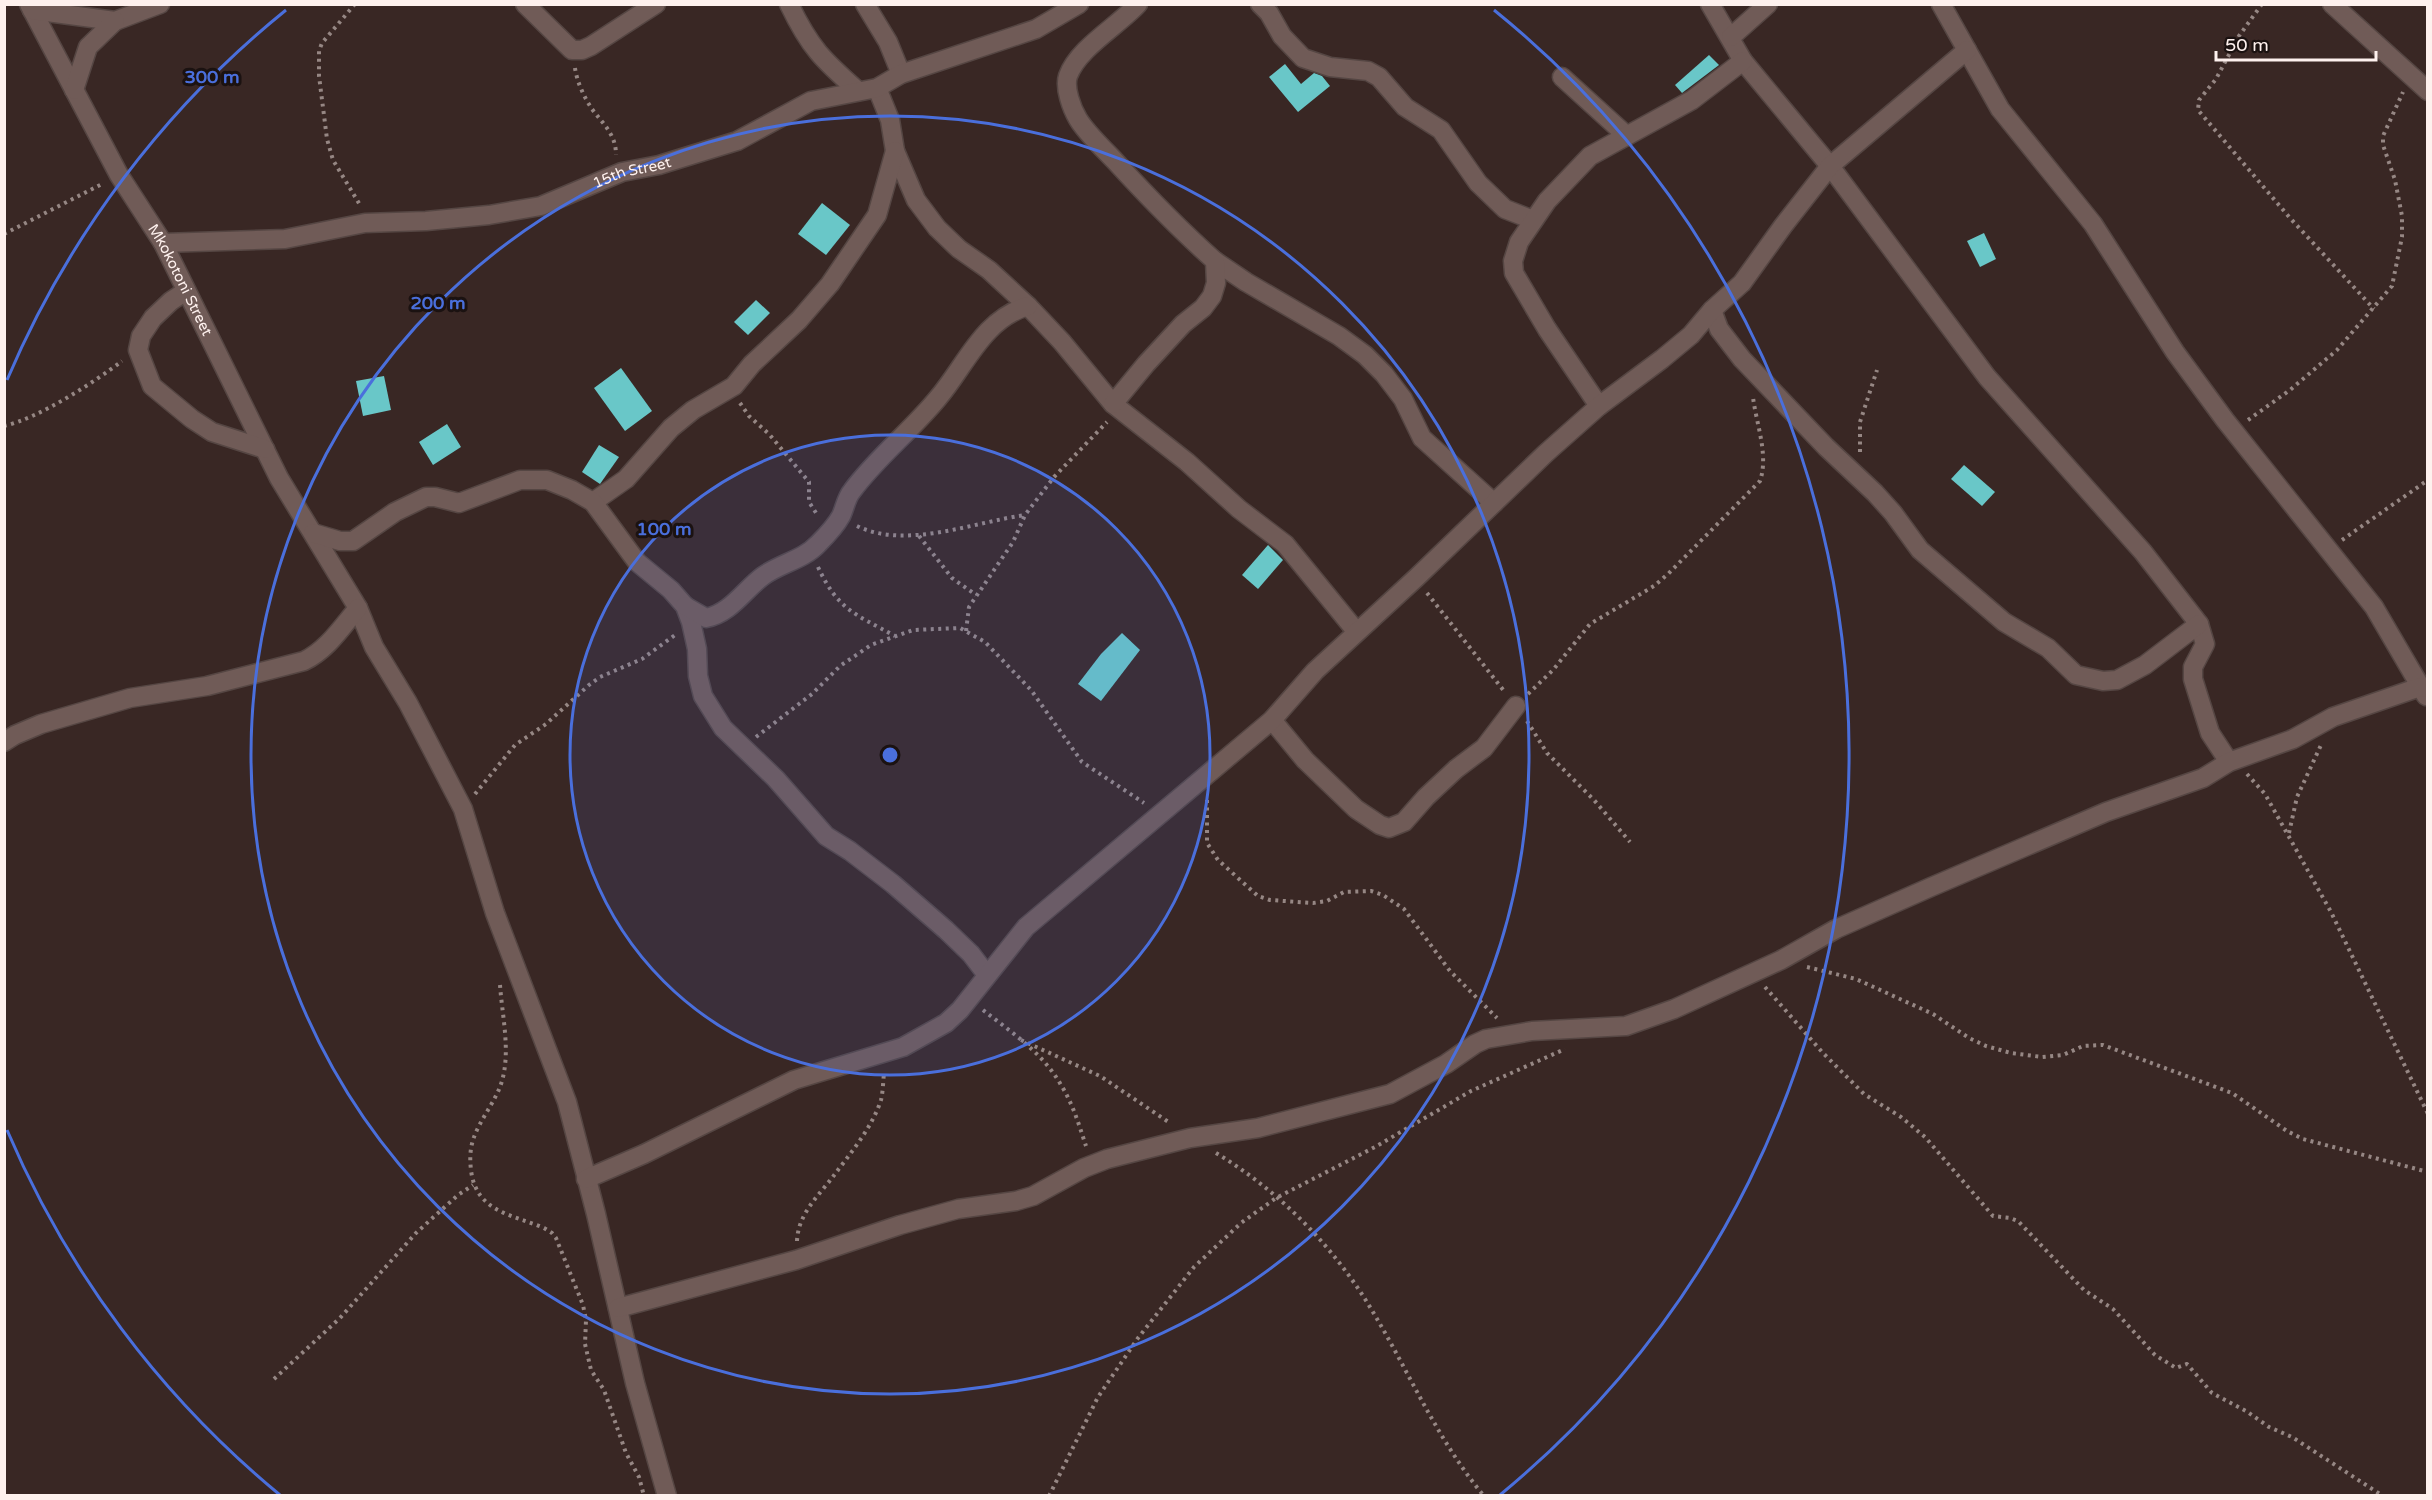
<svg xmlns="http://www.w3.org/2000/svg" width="2432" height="1500" font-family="'Varela Round',sans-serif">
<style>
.building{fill:#69c7c8}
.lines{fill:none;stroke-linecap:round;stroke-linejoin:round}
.minor-casing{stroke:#554643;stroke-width:21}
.path{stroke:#968784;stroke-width:4;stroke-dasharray:3 4.5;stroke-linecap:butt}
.minor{stroke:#705b57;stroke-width:18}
.ring{fill:none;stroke:#4a6fdc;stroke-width:3}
.labels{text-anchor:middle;stroke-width:6;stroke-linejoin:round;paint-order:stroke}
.street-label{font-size:15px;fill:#fef1ee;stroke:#1b1211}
.centre{fill:#4a6fdc;stroke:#1b1211;stroke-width:3}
.ring-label{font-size:18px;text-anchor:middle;font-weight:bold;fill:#4a6fdc;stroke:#1b1211;stroke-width:6;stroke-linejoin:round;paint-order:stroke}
</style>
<rect width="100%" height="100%" fill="#392724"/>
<g class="building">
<path d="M1709,55l10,10 -37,28 -7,-8z"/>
<path d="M1285,64l16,20 13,-11 8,3 8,10 -32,26 -29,-35z"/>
<path d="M822,203l28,22 -24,30 -28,-21z"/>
<path d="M1984,233l12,26 -16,8 -13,-26z"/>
<path d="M756,300l14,13 -22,22 -14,-13z"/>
<path d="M621,368l31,43 -27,20 -31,-43z"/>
<path d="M384,376l7,34 -28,6 -7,-35z"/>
<path d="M447,424l14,23 -28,18 -14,-23z"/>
<path d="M599,445l20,12 -19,27 -18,-12z"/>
<path d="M1964,465l31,27 -13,14 -31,-27z"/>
<path d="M1268,545l15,15 -25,29 -16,-14z"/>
<path d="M1122,633l18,17 -39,51 -23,-17 23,-30z"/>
</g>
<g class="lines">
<g class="minor-casing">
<g id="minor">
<path id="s1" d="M29,4l90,171 44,68 116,235 79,130 16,39 34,56 55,106 32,104 72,189 29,112 39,169 32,113"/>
<path d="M525,4l47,46h10l9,-4 65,-42"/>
<path d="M789,4c21,44 34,56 69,87"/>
<path d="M865,4l23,38 13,32"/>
<path d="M1260,4l9,9 13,23 21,22 27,9 38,4 11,6 26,30 36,23 37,53 27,26 28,11"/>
<path d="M1710,4l33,57 87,105 157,211 156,175 56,72 6,20 -12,23v12l17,54 19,29"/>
<path d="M1941,4l59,105 93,115 82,128 50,68 149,187 52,89"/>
<path d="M2332,4l96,87"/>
<path d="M32,10l83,11 45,-17"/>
<path d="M1731,37l37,-33"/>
<path d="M1562,77l65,59"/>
<path d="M877,88l13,32 5,31 21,49 21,28 22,21 30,21 39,36 34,36 51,62 74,58 52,47 46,35 71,87"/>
<path d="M74,90l14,-43 27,-26"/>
<path id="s2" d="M163,243l122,-4 80,-16 61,-2 63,-6 52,-9 81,-34 37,-7 78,-24 74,-40 66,-13 24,-14 135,-45 43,-25"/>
<path d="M1215,261l31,21 93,54 26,19 19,19 19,25 19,39 72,65"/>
<path d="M186,291l-15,10 -18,17 -12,18 -3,14 14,36 40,33 20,13 53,17"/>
<path d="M1712,310l7,19 23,30 84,88 49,46 18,20 27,37 84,72 44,26 28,27 27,6 14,-1 28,-15 54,-41"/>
<path d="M1113,404l33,-40 37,-40 20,-16 9,-12 4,-13 -1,-22c-36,-32 -68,-65 -100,-100 -12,-13 -28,-27 -37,-42 -6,-10 -14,-31 -10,-43 10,-28 50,-50 70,-72"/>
<path d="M1599,406l-52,-77 -33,-56 -1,-12 6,-19 28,-41 43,-45 102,-56 51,-39"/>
<path d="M593,502l33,-23 45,-51 22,-18 41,-24 18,-22 47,-44 31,-36 47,-69 18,-64"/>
<path d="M313,533l27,8h13l42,-29 31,-15h9l24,6 61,-23h27l25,10 21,12 44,60 34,28 14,16 6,16 6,27 1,27 5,20 20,32 53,51 50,57 24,15 43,33 53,46 25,24 16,21"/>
<path d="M685,606l21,12c25,-5 38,-28 57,-42 18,-13 40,-16 55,-32 8,-8 17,-17 23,-28 4,-8 5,-18 11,-25 25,-34 59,-60 86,-93 28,-33 45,-79 90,-92"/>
<path d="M1272,720l33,40 51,49 24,16 9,3 15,-6 22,-25 30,-28 28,-21 32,-42"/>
<path d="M4,742l11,-7 26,-11 89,-26 77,-12 97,-25c23,-11 37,-33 54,-53"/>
<path d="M586,1179l58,-25 150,-74 109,-33 43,-24 14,-13 66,-83 246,-207 43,-49 101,-93 130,-125 53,-47 63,-47 29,-24 21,-25 30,-27 41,-57 47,-60 137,-116"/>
<path d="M618,1308l178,-48 104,-35 58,-16 58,-8 17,-5 51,-28 23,-9 83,-21 68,-10 132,-34 56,-30 29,-20 11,-5 46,-8 94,-5 48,-17 107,-49 55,-31 95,-42 175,-75 97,-34 26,-16 64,-23 40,-22 87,-30 8,1"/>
</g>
</g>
<g class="path">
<path d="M355,4l-33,39 -3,8v25l8,63 6,21 27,45"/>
<path d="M2262,4l-23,32 -23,43 -17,21 -1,10 92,108 84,91"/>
<path d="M575,68c2,14 9,29 17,41 11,15 24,25 24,46"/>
<path d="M4,234l98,-50"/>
<path d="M740,403l9,13 20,18 40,48v20l9,14"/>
<path d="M2248,420l42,-30 47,-40 55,-64 10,-49v-21l-7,-36 -12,-35v-9l20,-44"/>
<path d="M4,426c35,-8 89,-43 118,-65"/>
<path d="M1860,452v-30l17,-52"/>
<path d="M857,526c49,24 117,-4 168,-11"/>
<path d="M919,536l33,42 24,17"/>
<path d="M2342,540l86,-60"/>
<path d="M818,567c20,43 37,47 77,69"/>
<path d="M1427,593l77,98"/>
<path d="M966,631l3,-24 44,-65 12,-27 29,-38 53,-55"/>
<path d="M1528,694l25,-24 37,-46 64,-38 14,-12 92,-93c9,-26 -4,-58 -7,-84"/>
<path d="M1527,721l20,32 47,47 36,42"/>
<path d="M756,737l56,-43 28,-28 31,-21 42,-15 47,-2 25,14 46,48 51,72 62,41"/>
<path d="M2247,774l18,20 66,118 97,202"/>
<path d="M475,794l40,-49 31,-21 43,-39 11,-8 42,-18 33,-24"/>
<path d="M1207,800v43l11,17 40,36 12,4 43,3 14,-2 17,-9 27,-1 12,4 21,14 46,62 47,47"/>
<path d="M2289,833l8,-36 24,-52"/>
<path d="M1807,967l49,12 77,35 36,24 17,8 25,7 31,4 21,-2 20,-9 20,-1 129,48 55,38 16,8 125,33"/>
<path d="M500,985c2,29 10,63 3,92 -4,18 -16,33 -24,49 -8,15 -10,27 -8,44 5,42 40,44 73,58l8,5 4,5 27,67 3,15 -1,24 6,26 13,20 22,63 13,24 5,19"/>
<path d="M1765,987l58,66 41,41 37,23 24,20 68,79 17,2 8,3 66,69 29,19 42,46 21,13 11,-4 25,29 34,18 23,16 23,10 91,59"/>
<path d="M983,1010c28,22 60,43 78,75 12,19 18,40 25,61"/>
<path d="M1021,1040l79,36 70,47"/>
<path d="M1216,1153c60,36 112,88 149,146 41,65 69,137 119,197"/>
<path d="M797,1241c1,-26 20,-44 35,-63 17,-23 40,-50 49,-78 2,-8 2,-18 3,-27"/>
<path d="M274,1379l66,-61 76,-85 42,-38 15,-10"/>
<path d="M1049,1496l49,-99 40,-59 56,-71 47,-44 35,-25 99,-51 96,-56 94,-42"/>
</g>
<use href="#minor" class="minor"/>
</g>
<circle cx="890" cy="755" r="320" fill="#4a6fdc" fill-opacity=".12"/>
<g class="ring">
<circle cx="890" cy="755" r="320"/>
<circle cx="890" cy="755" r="639"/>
<path d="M280 1495A959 959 0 0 1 7 1130M7 380A959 959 0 0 1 286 10M1494 10A959 959 0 0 1 1500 1495"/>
</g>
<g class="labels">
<g class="street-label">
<text dy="5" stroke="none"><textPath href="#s2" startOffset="478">15th Street</textPath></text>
<text dy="5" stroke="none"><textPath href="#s1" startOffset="315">Mkokotoni Street</textPath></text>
</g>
</g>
<circle cx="890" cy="755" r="9" class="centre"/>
<g class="ring-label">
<text x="212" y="83">300 m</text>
<text x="438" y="309">200 m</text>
<text x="664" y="535">100 m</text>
</g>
<rect width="2432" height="1500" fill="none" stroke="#fef1ee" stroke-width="12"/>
<path d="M2216 51v9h160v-9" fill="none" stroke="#fef1ee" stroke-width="3"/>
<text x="2225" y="51" font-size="18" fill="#fef1ee" stroke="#1b1211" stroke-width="4.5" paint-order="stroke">50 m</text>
</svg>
